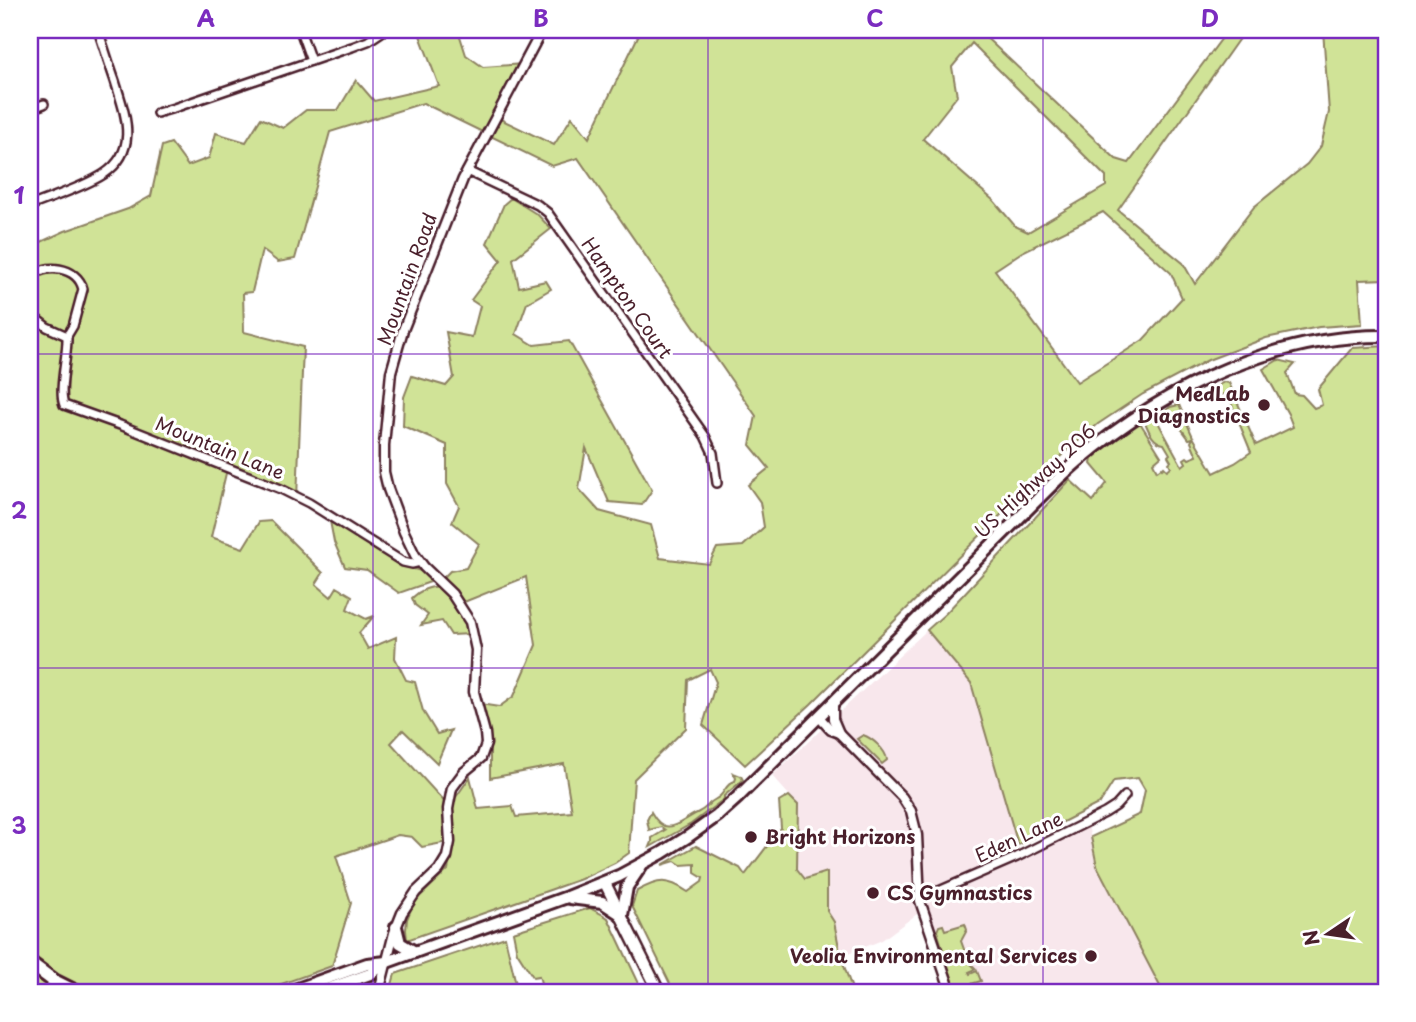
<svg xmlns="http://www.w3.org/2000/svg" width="1416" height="1022" font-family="'Playpen Sans',sans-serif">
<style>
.built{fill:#f8e7ec}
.green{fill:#d0e397;stroke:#8d8161;stroke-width:2;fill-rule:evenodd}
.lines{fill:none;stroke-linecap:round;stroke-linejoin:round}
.minor-casing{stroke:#4a1f2b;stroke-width:12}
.tertiary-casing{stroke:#4a1f2b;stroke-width:13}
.secondary-casing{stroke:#4a1f2b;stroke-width:15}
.trunk-casing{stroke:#4a1f2b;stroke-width:16}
.motorway-casing{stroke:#4a1f2b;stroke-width:18}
.minor{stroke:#fff;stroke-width:7}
.tertiary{stroke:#fff;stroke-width:8}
.secondary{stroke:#fff;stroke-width:10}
.trunk{stroke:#fff;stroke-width:10}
.motorway{stroke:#fff;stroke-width:12}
.grid{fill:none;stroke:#7b2cbf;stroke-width:2;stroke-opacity:0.55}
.poi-dot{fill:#4a1f2b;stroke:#fff;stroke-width:2.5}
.labels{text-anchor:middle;stroke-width:6;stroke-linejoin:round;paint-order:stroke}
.street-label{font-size:19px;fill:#4a1f2b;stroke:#fff}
.poi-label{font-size:19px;font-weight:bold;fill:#4a1f2b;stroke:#fff;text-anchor:end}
.neatline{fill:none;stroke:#7b2cbf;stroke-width:2.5}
.grid-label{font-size:23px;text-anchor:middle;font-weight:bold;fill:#7b2cbf}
</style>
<rect width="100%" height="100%" fill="#fff"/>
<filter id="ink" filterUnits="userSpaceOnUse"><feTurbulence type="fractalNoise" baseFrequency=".0143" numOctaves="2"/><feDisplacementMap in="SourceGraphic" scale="14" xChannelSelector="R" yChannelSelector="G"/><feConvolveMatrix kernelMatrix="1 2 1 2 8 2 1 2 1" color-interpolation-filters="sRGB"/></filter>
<g filter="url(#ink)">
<path class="built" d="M927,630l44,53 51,177 66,-35 9,41 66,126h-209l-29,-84 -43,32 -41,17 -7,-35 -7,-11 -1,-39 -21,7 -8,-10 1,-64 -26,-29z"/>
<g class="green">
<path d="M418,30h40l8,25 17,12 41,-3 -28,53 58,28 18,-28 17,21 52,-108h337l138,129 13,4 99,-133h17l-127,180 65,53 12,21 59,-77 53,-43 14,-18 8,-34 -6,-82h63v249l-27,1 3,44 -43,3 -53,11 -58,22 -65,34 -45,30 -45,39 -242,241 -66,61 -42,-40 13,-43 -6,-13 -22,11 -2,48 -52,51 -5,74 -14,10 -34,16 -174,61 -1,-10 1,-11 7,-17 34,-32 5,-29 -31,6 -10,-10 -14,-2 -62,21 15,47 -19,63 -73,26h-73l-2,-2 -30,-1 -2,3h-56l-41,-16 -25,-23v-706l35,-16 63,-22 23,-13 11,-50 9,-3 17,23 21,-8 7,-25 30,9 15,-24 22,10 23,-18h32l18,-30 18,21 65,-15zM972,43l134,134v9l-78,46 -13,-6 -21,-25 -71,-62 34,-43 -5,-29zM423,103l129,63 26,-8 178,258 -6,29 19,23 -21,17 12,17 4,25 -21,19 -26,2 -8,16 -49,-6 -9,-33 -52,-14 -20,-22 7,-41 23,54 33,3 10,-15 -83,-149 -35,4 -18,-11 11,-31 24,-14 -5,-8 -27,6 -6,-28 38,-30 -13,-14 -27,-17 -7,6 -17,39 14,17 -30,40 9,6 -8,31 -26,-5 8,45 -8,9 -34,-10 -8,21 -1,29 44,19v39l12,22 -7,16 27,22 -13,24 -16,3 -7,7 21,24 62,-25 10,68 -22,51 -15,11 -19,-3 10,29v45l74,-14 8,48 -56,5 -4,-11 -34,3 -8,-32 -21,30 -58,-64 12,-13 34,33 14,-33 -14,4 -14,-23 -8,-29 -9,-2 -11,-22 1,-21 -28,12 -9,-16 15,-17 -8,3 -19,-10 5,-13 -15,-9 -6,10 -15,-13 7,-11 -52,-52 -12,1 -16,26 -32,-11 16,-68 70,30 6,-152 -59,-15 -1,-39 9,-1 10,-42 16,12 17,-3 35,-127zM1103,212l68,61 11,25 -39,42 -66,42 -82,-112 27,-18z"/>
<path d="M1386,346v646h-223l-66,-126 -6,-29 49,-23 5,-24 -7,-12 -24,3 -14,22 -82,42 -47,-162 -44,-53 19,-17 124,-133 23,21 14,-18 -16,-19 1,-5 33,-30 14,-8 22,35 -8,7 4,8 4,-3 1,1 2,-2 3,3 4,-3 -2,-4 2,-2 -3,-5 2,-2 -6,-10c-13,-2 -16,-16 -21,-26l10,-5 29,53 4,-3 -2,-4 3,-2 2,2 8,-3 -6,-14 2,-4 -4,1 -15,-20 -9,2 -4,-6 9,-8 9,-2 14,32 21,36 21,-10 16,-11 -24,-59 -12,4 -7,-2 4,-6 12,-7 5,1 27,62 37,-18 -5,-13 -25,-45 15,-9 17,4 -8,9 8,21 7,1 12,13 8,-3 -4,-16 34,-41z"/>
<path d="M330,521l69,44 26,7 8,9 -34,12 -32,-23 -22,-3 -11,-25z"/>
<path d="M438,586l20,23 13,25 -20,1 -9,-14 -21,4 7,-10 -13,-10 -3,-7c8,-8 15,-10 26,-12z"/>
<path d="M863,735c9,3 23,15 24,25l-5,4 -25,-25z"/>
<path d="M733,773l8,3 2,4 -19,16v3l-33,25 -41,23 2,-5v-4l13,-8 -4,-3 -12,3 -2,-10 4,-8c15,27 27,10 46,1 8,-4 7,-4 13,-10 3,-3 7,-4 10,-7 6,-6 6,-12 15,-15l1,-3z"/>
<path d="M789,796l9,9 -1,64 8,10 22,-7v39l7,11 7,35 12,35h-179l-42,-86 5,-15c22,-12 30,-13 51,1l14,-10 1,-4 -8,-5v-9l-14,1 -6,-4 -13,4 34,-19 44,22 5,7 36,-47 -2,-26z"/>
<path d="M590,908c6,4 12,5 18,10l35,74h-105l-2,-7 5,-2 -2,-7 -6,1 -16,-25 -4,-20z"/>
<path d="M965,924l2,6 -6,11 4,11 -2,3c4,4 8,9 13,14l-7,3 1,2 7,-3 4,10 -24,7 -3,-3 -17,-54 2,-5 4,-1 2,5z"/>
<path d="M505,937l11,47 -4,8h-122l5,-18z"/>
<path d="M30,967l38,25h-38z"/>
<path d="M369,981l3,1 3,3 -1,7h-37z"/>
</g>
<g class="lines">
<g class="minor-casing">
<g id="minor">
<path d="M300,30l11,31"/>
<path d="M30,109l14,-5"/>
<path d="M157,113l17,-5 178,-61 16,-6 15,-10"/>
<path d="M467,171l71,34 10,8 157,223 8,17 4,30"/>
<path d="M30,206c22,-9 54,-19 74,-32 36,-24 21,-60 11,-93 -6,-17 -11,-34 -17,-51"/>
<path d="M30,277c15,-14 47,-11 53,12l-10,37 -6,10 -20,-9 -17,-13"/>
<path d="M67,336c1,19 -9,54 -3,69l56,20 161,64 28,14 94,59 9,2 8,-2"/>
<path d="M919,895l20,-4 16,-7 62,-27 88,-44 11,-7 9,-10"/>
</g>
</g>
<g class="tertiary-casing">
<g id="tertiary">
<path d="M833,704v15l6,14"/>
<path d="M819,717l12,13 8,3 63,64 9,14 6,24 3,66 31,91"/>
<path d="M379,992l15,-59 8,-20 14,-21 23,-22 8,-13 3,-15 -2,-33 4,-21 12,-16 17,-14 5,-14 -1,-11 -11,-41 2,-42 -6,-28 -18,-28 -28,-27 -9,-12 -11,-23 -16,-43 -4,-17v-27l7,-73 12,-42 60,-151 79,-149"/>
</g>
</g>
<g class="secondary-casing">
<path id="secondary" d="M605,883l54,109"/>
</g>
<g class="trunk-casing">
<g id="trunk">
<path d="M570,898l32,4 20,13 5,-28 14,-21"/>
<path d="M396,927l4,16 15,9"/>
<path d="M289,992l78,-28 20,-2 180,-65 52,-21 43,-23 27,-17 28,-20 20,-18 323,-321c87,-80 205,-142 326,-141"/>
<path d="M319,992l51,-18 15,-10"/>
</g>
</g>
<g class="motorway-casing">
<path id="motorway" d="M30,963l24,18 22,11"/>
</g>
<use href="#minor" class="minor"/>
<use href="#tertiary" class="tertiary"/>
<use href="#secondary" class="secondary"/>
<use href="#trunk" class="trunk"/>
<use href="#motorway" class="motorway"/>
</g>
</g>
<path class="grid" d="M373,30v962M708,30v962M1043,30v962M30,354h1356M30,668h1356"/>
<g class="poi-dot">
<circle cx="1264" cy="405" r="7"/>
<circle cx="751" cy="837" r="7"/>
<circle cx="873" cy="893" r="7"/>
<circle cx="1091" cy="956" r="7"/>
</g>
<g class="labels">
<g class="street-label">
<text transform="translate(407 279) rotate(-70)" y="7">Mountain Road</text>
<text transform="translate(627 298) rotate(55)" y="7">Hampton Court</text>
<text transform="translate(220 448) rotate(22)" y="7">Mountain Lane</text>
<text transform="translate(1035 481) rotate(-43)" y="7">US Highway 206</text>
<text transform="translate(1019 837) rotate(-25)" y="7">Eden Lane</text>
</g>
<g class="poi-label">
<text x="1250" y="401">MedLab<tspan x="1250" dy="22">Diagnostics</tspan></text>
<text x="765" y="844" text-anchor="start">Bright Horizons</text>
<text x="887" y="900" text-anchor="start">CS Gymnastics</text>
<text x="1077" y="963">Veolia Environmental Services</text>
</g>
</g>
<rect width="1416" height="1022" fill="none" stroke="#fff" stroke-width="77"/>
<g transform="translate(1328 934) rotate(257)" stroke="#ffffff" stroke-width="5" paint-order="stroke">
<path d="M0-5L12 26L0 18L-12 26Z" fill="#4a1f2b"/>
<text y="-10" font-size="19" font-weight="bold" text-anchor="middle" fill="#4a1f2b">N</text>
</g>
<rect x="38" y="38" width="1340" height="946" class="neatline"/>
<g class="grid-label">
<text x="206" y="27">A</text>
<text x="541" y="27">B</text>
<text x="875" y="27">C</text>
<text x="1210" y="27">D</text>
<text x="19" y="204">1</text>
<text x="19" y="519">2</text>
<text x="19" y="834">3</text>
</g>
</svg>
